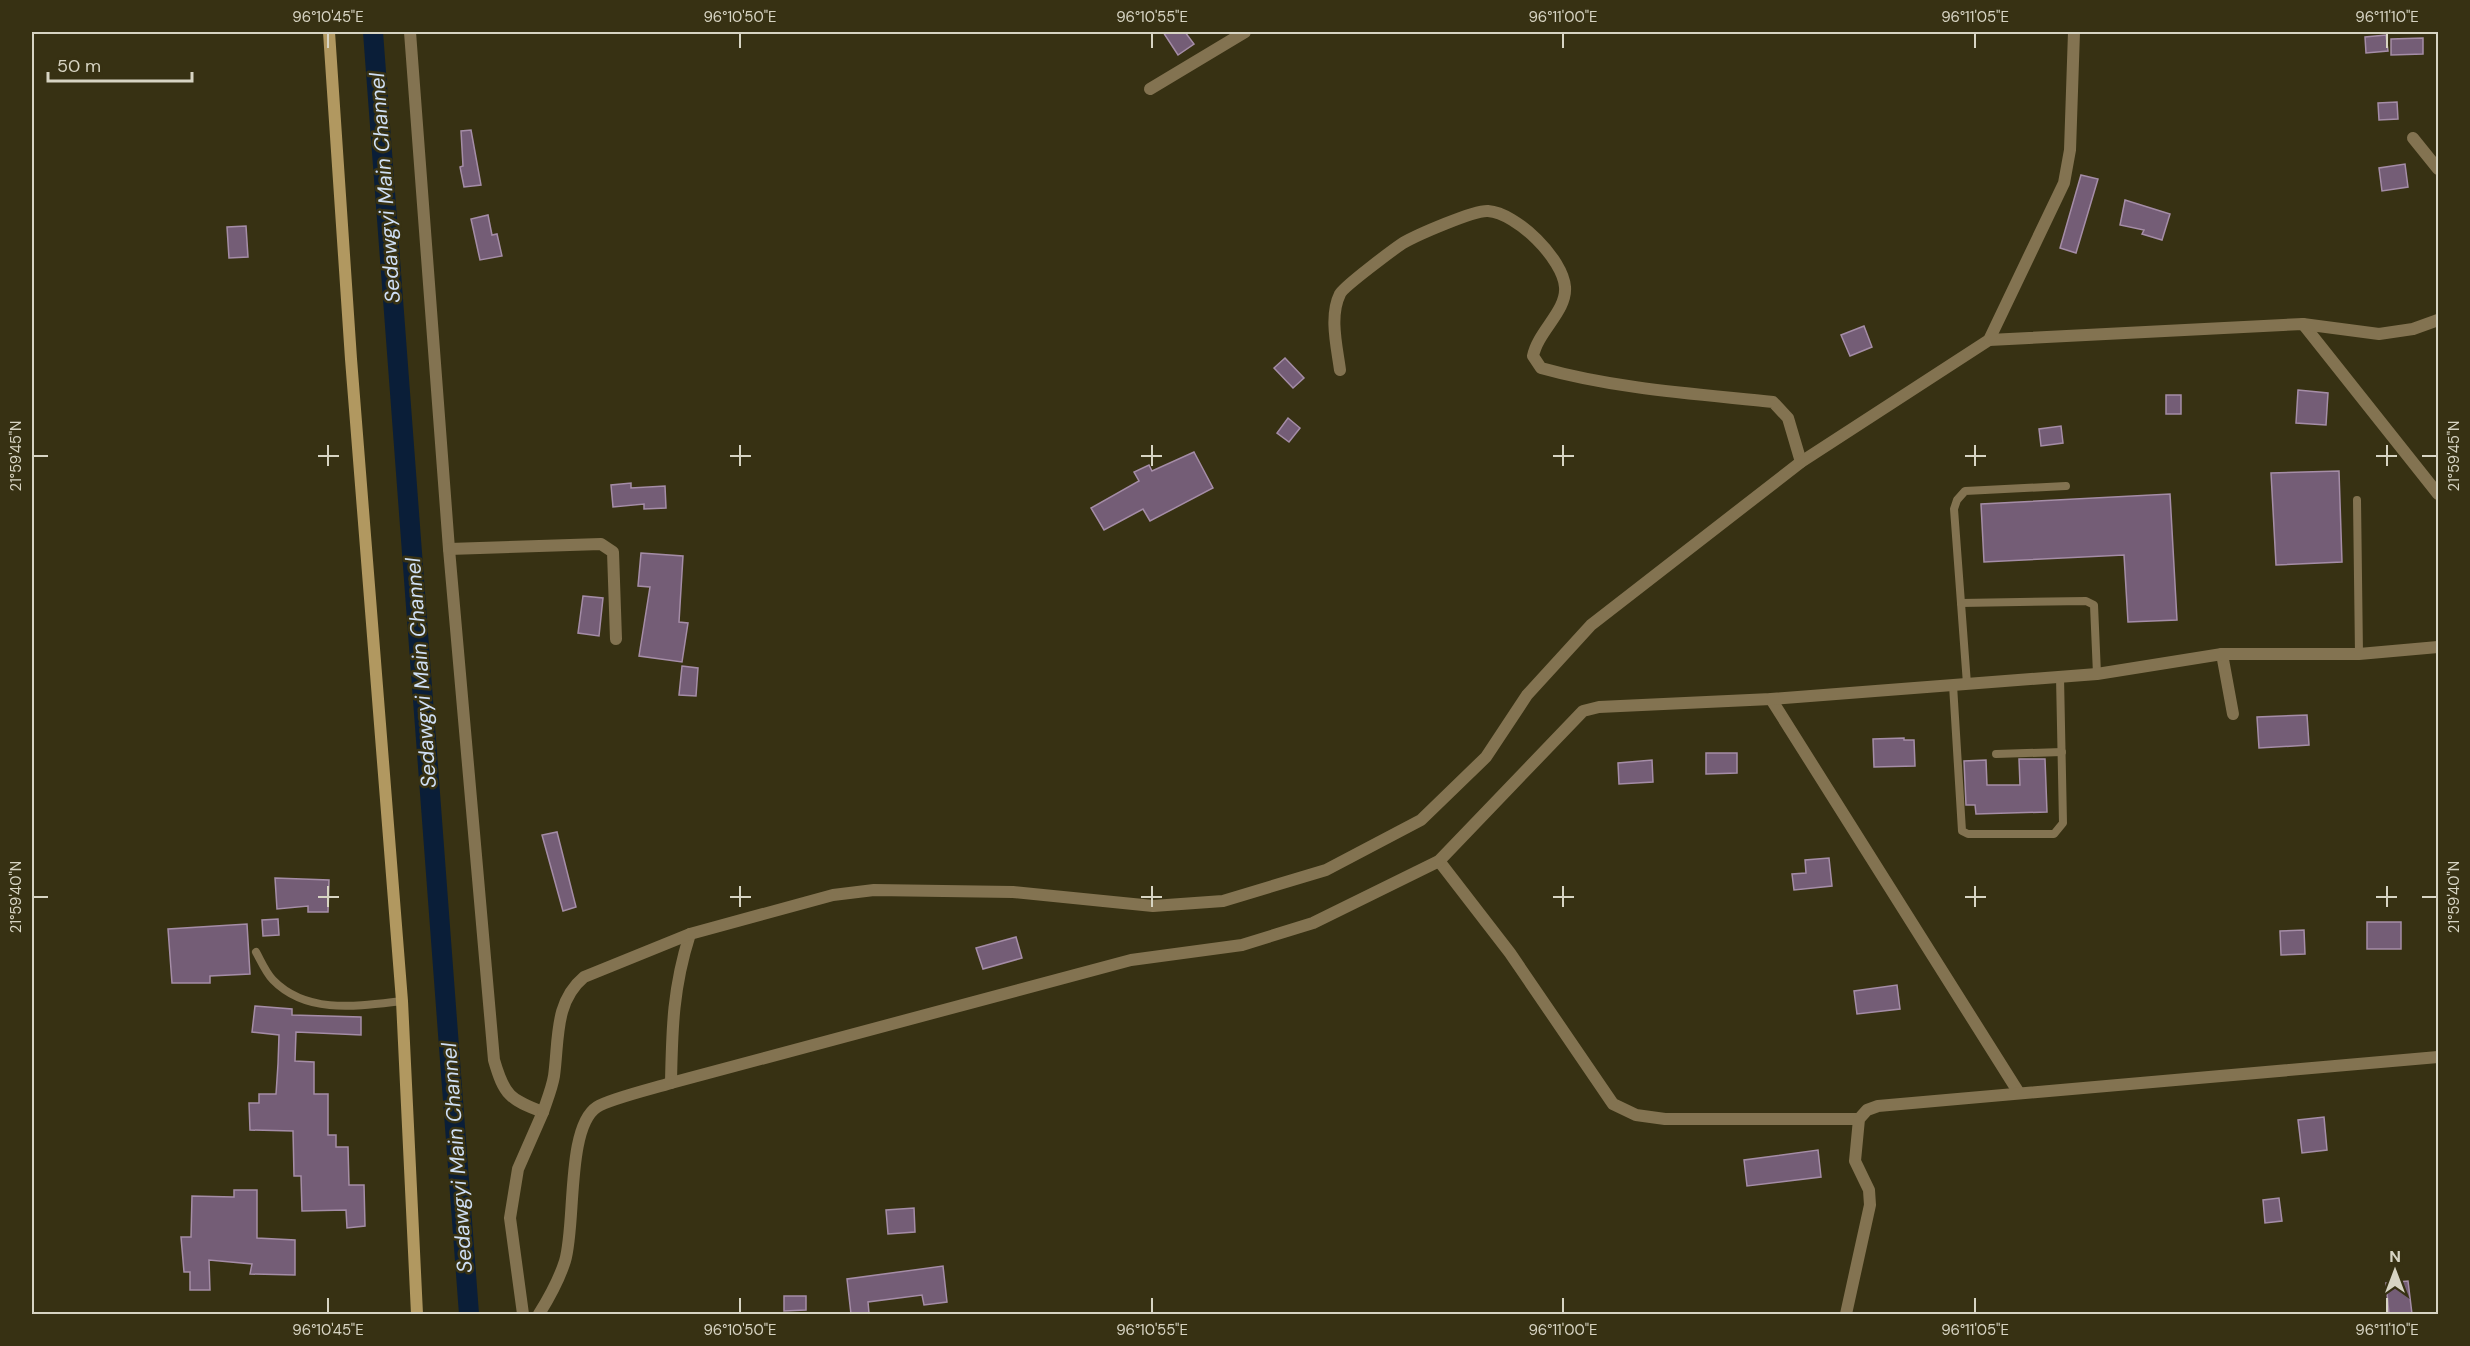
<svg xmlns="http://www.w3.org/2000/svg" width="2470" height="1346" font-family="'DM Sans',sans-serif">
<style>
.lines{fill:none;stroke-linecap:round;stroke-linejoin:round}
.canal{stroke:#0a1e38;stroke-width:20}
.building{fill:#745d76;stroke:#a58da7;stroke-width:1.5}
.lane{stroke:#837351;stroke-width:8}
.street{stroke:#837351;stroke-width:12}
.secondary{stroke:#b19860;stroke-width:12}
.ticks{fill:none;stroke:#d7d4c3;stroke-width:2}
.labels{text-anchor:middle;stroke-width:5;stroke-linejoin:round;paint-order:stroke}
.water-label{font-size:21px;font-style:italic;fill:#cfdff5;stroke:#373113}
.neatline{fill:none;stroke:#d7d4c3;stroke-width:2}
.ticks-label{font-size:15px;text-anchor:middle;fill:#d7d4c3}
</style>
<rect width="100%" height="100%" fill="#373113"/>
<g class="lines">
<path class="canal" d="M373,32l96,1282"/>
</g>
<g class="building">
<path d="M1163,32h22l9,12 -16,11z"/>
<path d="M2386,35l2,16 -22,2 -1,-16z"/>
<path d="M2423,38v16l-32,1v-16z"/>
<path d="M2397,102l1,17 -19,1 -1,-17z"/>
<path d="M471,130l10,55 -17,2 -4,-20 3,-1 -2,-35z"/>
<path d="M2405,164l3,23 -26,4 -3,-23z"/>
<path d="M2081,175l17,4 -22,74 -16,-5z"/>
<path d="M2125,200l45,14 -8,26 -20,-6 2,-4 -24,-5z"/>
<path d="M488,215l4,20 5,-1 5,22 -22,4 -9,-41z"/>
<path d="M246,226l2,31 -19,1 -2,-31z"/>
<path d="M1864,326l8,21 -22,9 -9,-21z"/>
<path d="M1285,358l19,20 -11,10 -19,-20z"/>
<path d="M2298,390l30,3 -2,32 -30,-2z"/>
<rect x="2166" y="395" width="15" height="19"/>
<path d="M1288,418l12,10 -11,14 -12,-9z"/>
<path d="M2061,426l2,17 -22,3 -2,-17z"/>
<path d="M1194,452l19,36 -63,33 -7,-12 -39,21 -13,-22 48,-27 -5,-9 15,-7 3,6z"/>
<path d="M2339,471l3,91 -66,3 -5,-92z"/>
<path d="M631,483v5l34,-2 1,22 -22,1v-5l-31,3 -2,-22z"/>
<path d="M2170,494l7,126 -49,2 -4,-67 -140,7 -3,-58z"/>
<path d="M641,553l42,3 -4,66 9,1 -6,39 -43,-6 11,-69 -12,-1z"/>
<path d="M583,596l20,2 -4,38 -21,-3z"/>
<path d="M682,666l16,2 -2,28 -17,-1z"/>
<path d="M2307,715l2,30 -50,3 -2,-31z"/>
<path d="M1904,738v2h10l1,26 -41,1 -1,-28z"/>
<path d="M1706,753h31v20l-31,1z"/>
<path d="M2019,759h26l2,53 -71,2 -1,-9h-9l-2,-44 22,-1 1,25h33z"/>
<path d="M1652,760l1,22 -34,2 -1,-21z"/>
<path d="M557,832l19,75 -13,4 -21,-76z"/>
<path d="M1829,858l3,28 -38,4 -2,-16 14,-1 -1,-13z"/>
<path d="M275,878l54,2 -1,32h-20v-6l-31,3z"/>
<path d="M278,919l1,16 -16,1 -1,-16z"/>
<rect x="2367" y="922" width="34" height="27"/>
<path d="M247,924l3,50 -40,2v7h-38l-4,-54z"/>
<path d="M2304,930l1,24 -24,1 -1,-24z"/>
<path d="M1016,937l6,21 -39,11 -7,-21z"/>
<path d="M1897,985l3,24 -43,5 -3,-23z"/>
<path d="M255,1006l37,3v6l69,2v18l-65,-3 -1,29 19,1v32h14v41h8v12h12l1,38h15l1,41 -18,2 -1,-18 -44,1 -1,-35h-7l-1,-45 -43,-1 -1,-27h10v-9h17l2,-30 1,-29 -27,-3z"/>
<path d="M2324,1117l3,33 -25,3 -4,-33z"/>
<path d="M1818,1150l3,27 -74,9 -3,-26z"/>
<path d="M234,1190h23v48l38,2v35l-45,-1 2,-10 -43,-4 1,30h-20v-18h-6l-3,-35h10l1,-41 42,1z"/>
<path d="M2279,1198l3,23 -17,2 -2,-23z"/>
<path d="M914,1208l1,24 -27,2 -2,-24z"/>
<path d="M943,1266l4,36 -23,3 -2,-10 -54,7 1,11 -18,1 -4,-35z"/>
<path d="M2408,1281l4,33h-23l-3,-31z"/>
<path d="M784,1296h22v14l-22,1z"/>
</g>
<g class="lines">
<g class="lane">
<path d="M2357,500l2,154"/>
<path d="M1961,603l125,-2 8,4 3,69"/>
<path d="M1967,684l-13,-175 3,-9 8,-9 101,-5"/>
<path d="M1953,685l9,146 6,3h86l9,-11 -3,-146"/>
<path d="M1996,754l66,-2"/>
<path d="M256,952c5,9 10,21 17,28 34,35 86,26 129,21"/>
</g>
<g class="street">
<path d="M410,32l39,517 45,511c10,35 16,40 49,52l-25,57 -8,49 13,96"/>
<path d="M1150,89l95,-57"/>
<path d="M2413,138l25,31"/>
<path d="M2303,324l135,170"/>
<path d="M1989,340l314,-16 76,10 34,-5 25,-9"/>
<path d="M1340,370c-3,-23 -11,-54 0,-76 3,-7 54,-45 63,-51 14,-8 71,-33 85,-32 29,2 75,48 77,76 2,24 -27,44 -32,69l8,12c75,21 156,26 232,34l15,16 13,44"/>
<path d="M449,549l152,-5 12,8 3,87"/>
<path d="M2222,654l11,60"/>
<path d="M1771,699l248,394"/>
<path d="M1439,861l71,92 103,151 23,11 29,4h194"/>
<path d="M671,1083c1,-55 2,-96 19,-149"/>
<path d="M543,1112c4,-12 9,-24 11,-36 5,-36 0,-74 30,-99l106,-43 143,-39 41,-5 139,2 140,14 70,-5 103,-31 95,-50 65,-63 41,-62 64,-70 210,-163 188,-122 75,-157 6,-33 4,-118"/>
<path d="M539,1314c10,-16 20,-34 26,-53 11,-36 1,-134 32,-154 12,-8 58,-19 74,-24l460,-123 111,-15 71,-22 126,-62 144,-150 16,-4 172,-8 326,-25 125,-20h137l79,-7"/>
<path d="M1846,1314l24,-109 -1,-15 -14,-29 4,-42 8,-9 11,-4 560,-49"/>
</g>
<path class="secondary" d="M329,32l22,327 51,642 15,313"/>
</g>
<path class="ticks" d="M328,33v15M740,33v15M1152,33v15M1563,33v15M1975,33v15M2387,33v15M328,445v21M740,445v21M1152,445v21M1563,445v21M1975,445v21M2387,445v21M33,456h15M318,456h21M730,456h21M1141,456h21M1553,456h21M1965,456h21M2376,456h21M2422,456h15M328,886v21M740,886v21M1152,886v21M1563,886v21M1975,886v21M2387,886v21M33,897h15M318,897h21M730,897h21M1141,897h21M1553,897h21M1965,897h21M2376,897h21M2422,897h15M328,1298v15M740,1298v15M1152,1298v15M1563,1298v15M1975,1298v15M2387,1298v15"/>
<g class="labels">
<g class="water-label">
<text transform="translate(385 188) rotate(-94)" y="7">Sedawgyi Main Channel</text>
<text transform="translate(421 673) rotate(-94)" y="7">Sedawgyi Main Channel</text>
<text transform="translate(457 1158) rotate(-94)" y="7">Sedawgyi Main Channel</text>
</g>
</g>
<rect width="2470" height="1346" fill="none" stroke="#373113" stroke-width="66"/>
<g transform="translate(2395 1271)" stroke="#373113" stroke-width="4.5" paint-order="stroke">
<path d="M0-4.5L10 22L0 15L-10 22Z" fill="#d7d4c3"/>
<text y="-9" font-size="16" font-weight="bold" text-anchor="middle" fill="#d7d4c3">N</text>
</g>
<path d="M48 72v9h144v-9" fill="none" stroke="#d7d4c3" stroke-width="3"/>
<text x="57" y="72" font-size="18" fill="#d7d4c3" stroke="#373113" stroke-width="4.5" paint-order="stroke">50 m</text>
<rect x="33" y="33" width="2404" height="1280" class="neatline"/>
<g class="ticks-label">
<text x="328" y="22">96°10'45"E</text>
<text x="740" y="22">96°10'50"E</text>
<text x="1152" y="22">96°10'55"E</text>
<text x="1563" y="22">96°11'00"E</text>
<text x="1975" y="22">96°11'05"E</text>
<text x="2387" y="22">96°11'10"E</text>
<text transform="translate(16 456) rotate(-90)" y="5">21°59'45"N</text>
<text transform="translate(2454 456) rotate(-90)" y="5">21°59'45"N</text>
<text transform="translate(16 897) rotate(-90)" y="5">21°59'40"N</text>
<text transform="translate(2454 897) rotate(-90)" y="5">21°59'40"N</text>
<text x="328" y="1335">96°10'45"E</text>
<text x="740" y="1335">96°10'50"E</text>
<text x="1152" y="1335">96°10'55"E</text>
<text x="1563" y="1335">96°11'00"E</text>
<text x="1975" y="1335">96°11'05"E</text>
<text x="2387" y="1335">96°11'10"E</text>
</g>
</svg>
